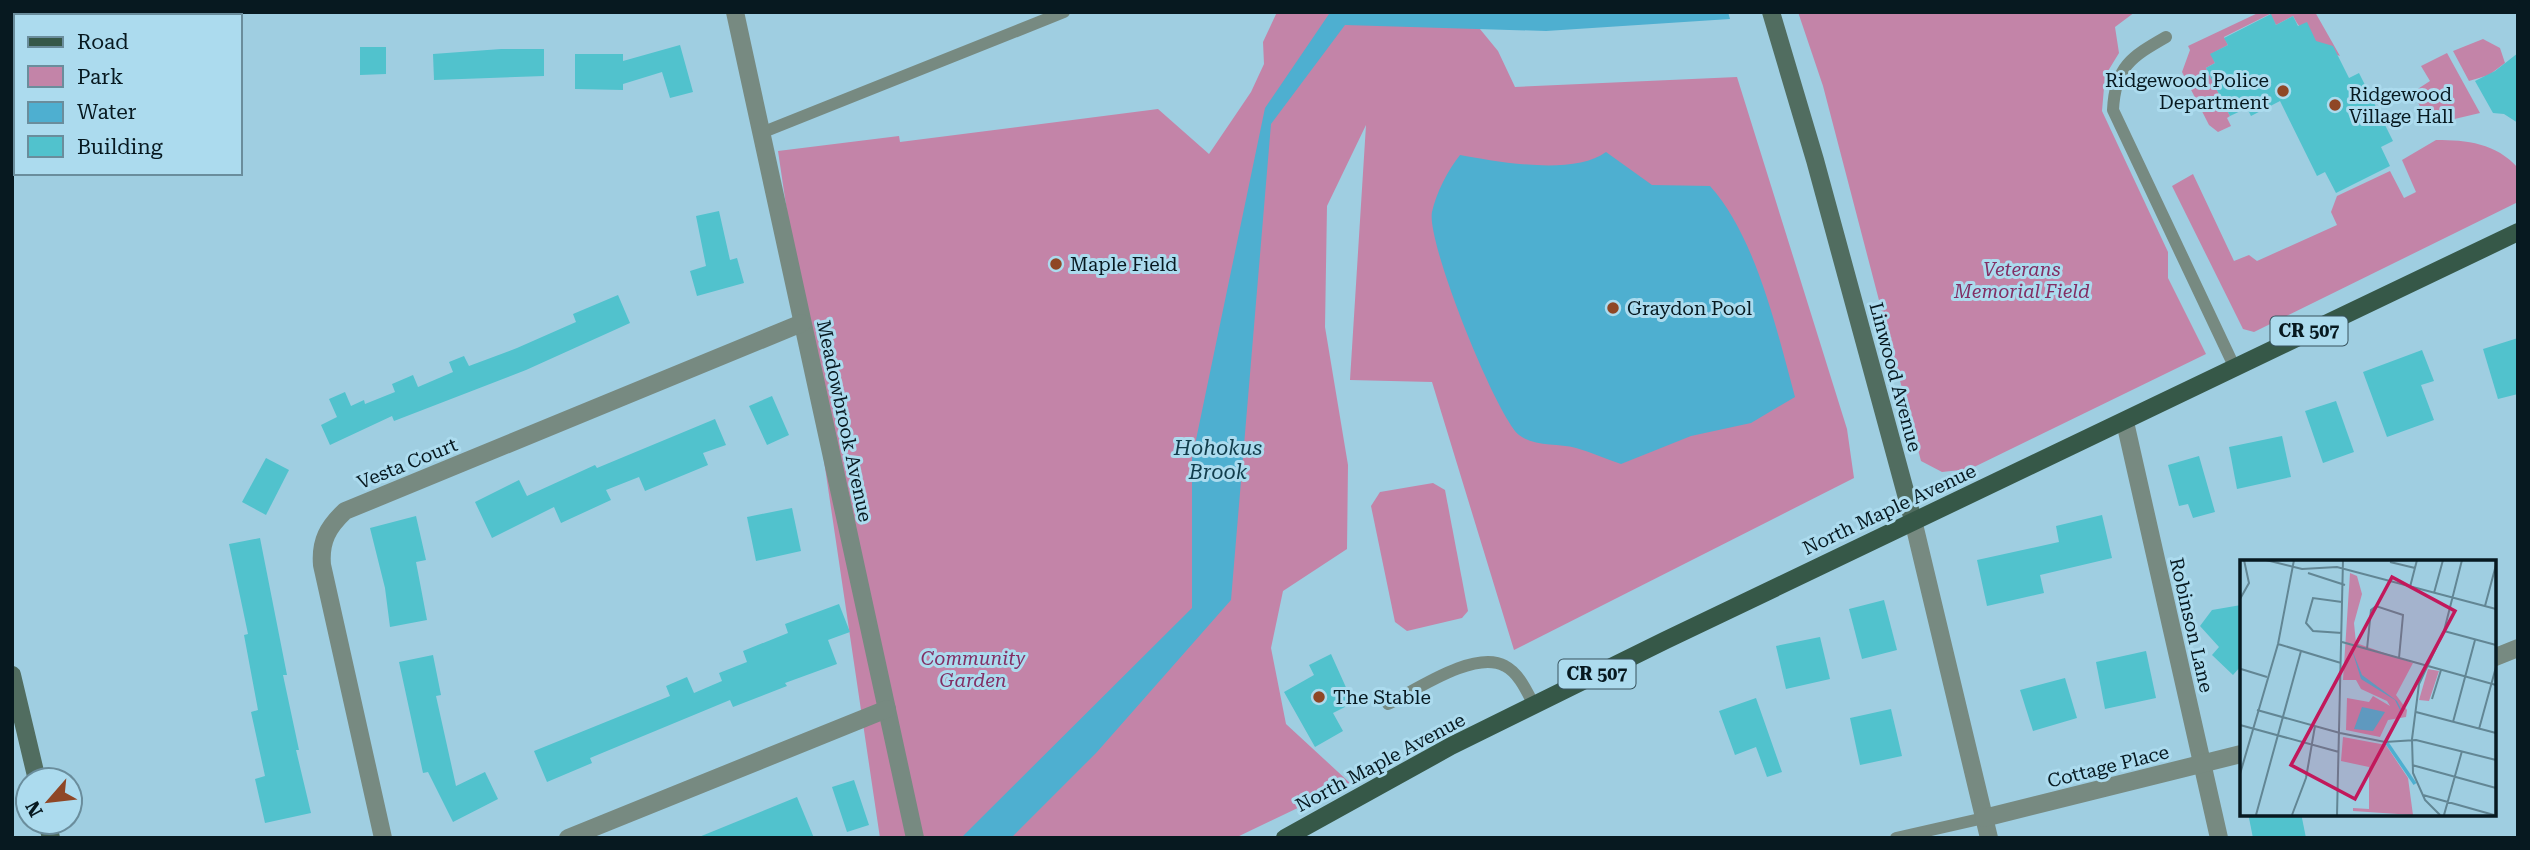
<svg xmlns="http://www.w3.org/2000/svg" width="2530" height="850" font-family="'Roboto Serif',serif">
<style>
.green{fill:#c384a8}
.water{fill:#4eafd0}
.building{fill:#51c2cd}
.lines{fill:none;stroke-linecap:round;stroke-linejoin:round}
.lane{stroke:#778a81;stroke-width:12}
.street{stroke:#778a81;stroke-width:18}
.secondary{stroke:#516d60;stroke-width:18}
.primary{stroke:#365848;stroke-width:18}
.poi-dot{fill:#8f4726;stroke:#acdbee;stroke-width:2.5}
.labels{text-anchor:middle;stroke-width:6;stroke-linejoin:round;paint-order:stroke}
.shield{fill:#acdbee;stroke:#38535e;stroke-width:2}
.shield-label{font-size:18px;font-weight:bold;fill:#071920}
.poi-label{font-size:19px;fill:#071920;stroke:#acdbee;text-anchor:start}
.park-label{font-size:19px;font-style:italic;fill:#822e64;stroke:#acdbee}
.street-label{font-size:19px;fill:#071920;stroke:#acdbee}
.water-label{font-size:21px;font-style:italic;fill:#123d4c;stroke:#acdbee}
.inset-river{fill:none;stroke:#4eafd0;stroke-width:3.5}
.inset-road{fill:none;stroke:#628694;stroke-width:2}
.view{fill:#c2185b;fill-opacity:0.15;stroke:#c2185b;stroke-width:3.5}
.inset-edge{fill:none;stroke:#071920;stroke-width:3.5}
</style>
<rect width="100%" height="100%" fill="#9fcee1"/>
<g class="green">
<path d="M1277,12h189l32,39 17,36 222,-10 110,352 7,49 -340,172 -82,-268 -82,-2 16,-255 -39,81 -2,121 23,138 -1,84 -64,42 -12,57 15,76 64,59 -115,55h-355l-102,-687 121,-15 1,6 258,-33 51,45 42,-62 13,-28 -1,-22z"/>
<path d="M1798,12h337l-20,15 4,26 -14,23 -3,35 66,141v26l38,76 -236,115 -28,3 -21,-11 -98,-375z"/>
<path d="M2260,12h55l25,44c-19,-6 -38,-22 -47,-40l-17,9 -6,-11 -46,23 4,8 -17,9 4,9 -9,5 24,48 -3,2 4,8 -13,6 -9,-7 -27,-53 8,-22 -2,-4z"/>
<path d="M2483,39l17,9 5,15 -16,12 -20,6 -16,-30z"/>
<path d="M2447,53l33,60 -51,12 -16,-33 17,-11 -9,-15z"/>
<path d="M2436,140c31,0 60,3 82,28v34l-264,130 -11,-3 -71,-143 21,-12 41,87 15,-6 8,6 80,-36 -6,-13 6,-16 53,-25 14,27 12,-6 -14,-32z"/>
<path d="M1433,483l12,7 23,121 -6,7 -55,13 -12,-9 -24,-116 9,-14z"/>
</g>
<g class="water">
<path d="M1343,12h385l2,7 -184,12 -201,-6 -74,99 -40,476 -134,152 -86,86h-50l231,-230v-149l73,-351 64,-94z"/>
<path d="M1606,152l46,33 58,1c46,51 67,145 85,211l-44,26 -60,13 -70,28c-15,-5 -30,-12 -45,-16 -18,-5 -42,-1 -57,-13 -23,-20 -93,-193 -87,-223 4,-19 16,-42 28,-57 38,7 114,21 146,-3z"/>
</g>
<g class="building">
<path d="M2271,14l5,11 17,-9 5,10 9,-4 9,19 17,5 16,32 10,-5 34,68 -12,6 9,19 -54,27 -11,-21 -8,4 -37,-75 -29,15 -4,-8 -17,8 -24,-48 9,-5 -5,-9 18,-9 -4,-7z"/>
<path d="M680,45l13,47 -23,6 -8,-26 -39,12v6l-48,-1v-35h48v7z"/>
<path d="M360,47h26v27l-26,1z"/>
<path d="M501,49h43v27l-110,4 -1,-26z"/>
<path d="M2518,53v70l-14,-9 -11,-1 -18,-32 20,-10z"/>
<path d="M719,211l11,49 7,-2 7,25 -47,13 -7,-25 16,-5 -10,-50z"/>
<path d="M618,295l12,28 -104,47 -132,51 -2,-5 -62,29 -9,-20 16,-8 -8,-18 16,-7 6,14 13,-6 1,4 30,-12 -3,-8 21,-9 5,12 35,-15 -4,-10 15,-6 5,10 48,-18 59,-26 -3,-8z"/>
<path d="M2518,338v56l-20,5 -15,-50z"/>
<path d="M2422,350l12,31 -13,4 13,35 -47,17 -24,-65z"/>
<path d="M772,396l17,39 -22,10 -18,-39z"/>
<path d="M2336,401l18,51 -31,11 -18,-52z"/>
<path d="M715,419l11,26 -23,8 5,12 -63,26 -6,-14 -33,13 5,10 -50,23 -7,-16 -62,31 -17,-36 44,-22 8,16 68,-31 2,3z"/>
<path d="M2282,436l9,41 -54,12 -8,-42z"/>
<path d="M2199,456l16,56 -22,6 -5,-14 -9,2 -11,-41z"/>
<path d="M266,458l23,12 -23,45 -24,-13z"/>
<path d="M792,508l9,43 -45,10 -9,-44z"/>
<path d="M2102,515l10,43 -72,17 4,18 -57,13 -10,-46 82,-18 -3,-16z"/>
<path d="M416,516l10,44 -10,2 11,58 -37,7 -5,-39 -15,-60z"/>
<path d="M260,538l27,137h-4l16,75h-3l15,63 -46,10 -10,-44 10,-3 -14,-64 7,-2 -14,-75 4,-1 -19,-90z"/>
<path d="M1884,600l13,50 -35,9 -13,-50z"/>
<path d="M839,604l11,28 -22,8 9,24 -52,19 2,3 -54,21 -3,-7 -140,58 2,5 -45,19 -13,-31 136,-55 -4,-10 21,-9 7,16 28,-12 -3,-8 28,-11 -4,-11 45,-18 -3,-9z"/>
<path d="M2241,605v61l-8,9 -21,-20 7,-8 -19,-21 12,-16z"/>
<path d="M1820,637l10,42 -44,10 -10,-43z"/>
<path d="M2146,651l10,47 -51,11 -9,-47z"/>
<path d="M1331,654l22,49 -20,10 10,18 -28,16 -31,-55 30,-17 -5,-10z"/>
<path d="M433,655l8,40 -5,1 20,90 29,-14 13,27 -45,23 -25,-50 -5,1 -24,-111z"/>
<path d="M2065,678l12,40 -44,13 -13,-41z"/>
<path d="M1756,698l26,74 -15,5 -11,-30 -21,8 -16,-44z"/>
<path d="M1891,709l11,47 -42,9 -10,-47z"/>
<path d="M854,780l15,45 -22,7 -15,-45z"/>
<path d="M797,797l17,41h-115v-1z"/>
<path d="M2248,813h53l5,25h-53z"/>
</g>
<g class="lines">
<g class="lane">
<path d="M2166,37c-35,20 -51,30 -53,73l121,256"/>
<path d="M761,133l303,-121"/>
<path d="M1388,704c28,-14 87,-55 117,-38 14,7 22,26 29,39"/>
<path d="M1896,838l88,-20"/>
</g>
<g class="street">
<path d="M735,12l180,826"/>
<path d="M212,16l15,-4"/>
<path d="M12,63l4,-1"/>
<path d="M2125,422l94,416"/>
<path d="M1913,520l76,318"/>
<path d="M2493,658l25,-10"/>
<path d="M1984,818l257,-64"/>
<path d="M383,838l-61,-273c-2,-24 6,-38 23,-54l457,-188"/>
<path d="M568,838l319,-129"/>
</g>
<g class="secondary">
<path d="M1771,12l44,148 98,360"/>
<path d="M12,675l25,105"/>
<path d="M47,822l4,16"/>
</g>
<path class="primary" d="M1285,838l166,-92 215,-106 852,-408"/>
</g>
<g class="poi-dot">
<circle cx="2283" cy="91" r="7"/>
<circle cx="2335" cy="105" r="7"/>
<circle cx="1056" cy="264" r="7"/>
<circle cx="1613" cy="308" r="7"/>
<circle cx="1319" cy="697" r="7"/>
</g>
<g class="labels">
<g class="shield">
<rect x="2270.5" y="316.5" width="77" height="29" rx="5"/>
<rect x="1558.5" y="659.5" width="77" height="29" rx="5"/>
</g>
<g class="shield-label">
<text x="2309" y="337">CR 507</text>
<text x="1597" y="680">CR 507</text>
</g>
<g class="poi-label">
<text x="2269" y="87" text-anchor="end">Ridgewood Police<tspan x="2269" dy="22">Department</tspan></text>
<text x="2349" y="101">Ridgewood<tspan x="2349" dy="22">Village Hall</tspan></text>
<text x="1070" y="271">Maple Field</text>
<text x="1627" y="315">Graydon Pool</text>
<text x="1333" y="704">The Stable</text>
</g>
<g class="park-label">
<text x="2022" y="276">Veterans<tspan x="2022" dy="22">Memorial Field</tspan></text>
<text x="973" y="665">Community<tspan x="973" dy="22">Garden</tspan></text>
</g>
<g class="street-label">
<text transform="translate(1896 377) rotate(75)" y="7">Linwood Avenue</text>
<text transform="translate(845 421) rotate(78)" y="7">Meadowbrook Avenue</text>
<text transform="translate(407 463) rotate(-22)" y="7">Vesta Court</text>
<text transform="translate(1889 509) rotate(-25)" y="7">North Maple Avenue</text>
<text transform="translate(2192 625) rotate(77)" y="7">Robinson Lane</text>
<text transform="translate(1380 762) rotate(-28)" y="7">North Maple Avenue</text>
<text transform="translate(2108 766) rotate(-14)" y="7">Cottage Place</text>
</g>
<g class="water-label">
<text x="1218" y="455">Hohokus<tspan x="1218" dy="24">Brook</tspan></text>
</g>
</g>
<g transform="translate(2240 560)">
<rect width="256" height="256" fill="#9fcee1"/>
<path d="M110,13l7,3 5,18 -8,29 2,20 57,20 -17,32 11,15 -1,7 -18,3 -8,17 -34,-7 1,-32 22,4 4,-6 17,10 -3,-5 -26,-12 -5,-9h-13zM188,109l11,2 -10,30 -10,-1zM103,177l43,8 22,33 5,37 -60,-4v-3l16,1v-42l-28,-6z" fill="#c384a8"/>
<path d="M111,87l11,28 35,26 4,8 -14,30 13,-29 -5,-10 -34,-21zM122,147l23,5 -12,19 -19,-2z" fill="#4eafd0"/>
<path class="inset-river" d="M147,183l28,41"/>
<path class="inset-road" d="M26,0l36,9 35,-2 159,42M150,2l25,6M68,13l37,12M170,27l7,-27M194,33l9,-33M0,39l9,-16 -5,-23M245,46l11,-41M204,71l52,14M102,73l-29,-2 -7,-8 7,-25 29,4M102,82l154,43M38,84l63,19M127,89l4,-39 5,-4 27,9 -4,43M1,109l26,8M192,139l9,-29M17,150l83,23M176,152l80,21M213,162l22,-82M0,165l99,27M239,169l17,-62M100,173l45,9 31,-2 80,20M172,205l84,23M0,214l38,-130 16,-84M183,235l71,20M16,255l45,-164M52,255l14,-37 9,-52M97,255l6,-255M200,255l-15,-15 -12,-27 -1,-34 7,-55 25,-53 18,-71M204,255l18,-64"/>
<path class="view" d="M152,17l63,34 -100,188 -64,-34z"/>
<rect width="256" height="256" class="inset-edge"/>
</g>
<rect width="2530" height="850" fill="none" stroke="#071920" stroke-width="28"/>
<rect x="14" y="14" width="228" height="161" fill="#acdbee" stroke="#6a8d9c" stroke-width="2"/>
<rect x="28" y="37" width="35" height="10" fill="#365848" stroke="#6a8d9c" stroke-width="2"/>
<text x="77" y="49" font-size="21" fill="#071920">Road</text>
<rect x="28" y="66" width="35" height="21" fill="#c384a8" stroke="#6a8d9c" stroke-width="2"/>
<text x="77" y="84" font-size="21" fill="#071920">Park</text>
<rect x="28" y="102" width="35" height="21" fill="#4eafd0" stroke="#6a8d9c" stroke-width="2"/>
<text x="77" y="119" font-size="21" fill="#071920">Water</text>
<rect x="28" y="136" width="35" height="21" fill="#51c2cd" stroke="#6a8d9c" stroke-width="2"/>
<text x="77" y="154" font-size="21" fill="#071920">Building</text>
<g transform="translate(49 801) rotate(242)"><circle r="33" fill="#acdbee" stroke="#6a8d9c" stroke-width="2"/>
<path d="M0-5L12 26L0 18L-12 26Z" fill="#8f4726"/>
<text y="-10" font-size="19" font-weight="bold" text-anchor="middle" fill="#071920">N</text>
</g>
</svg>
